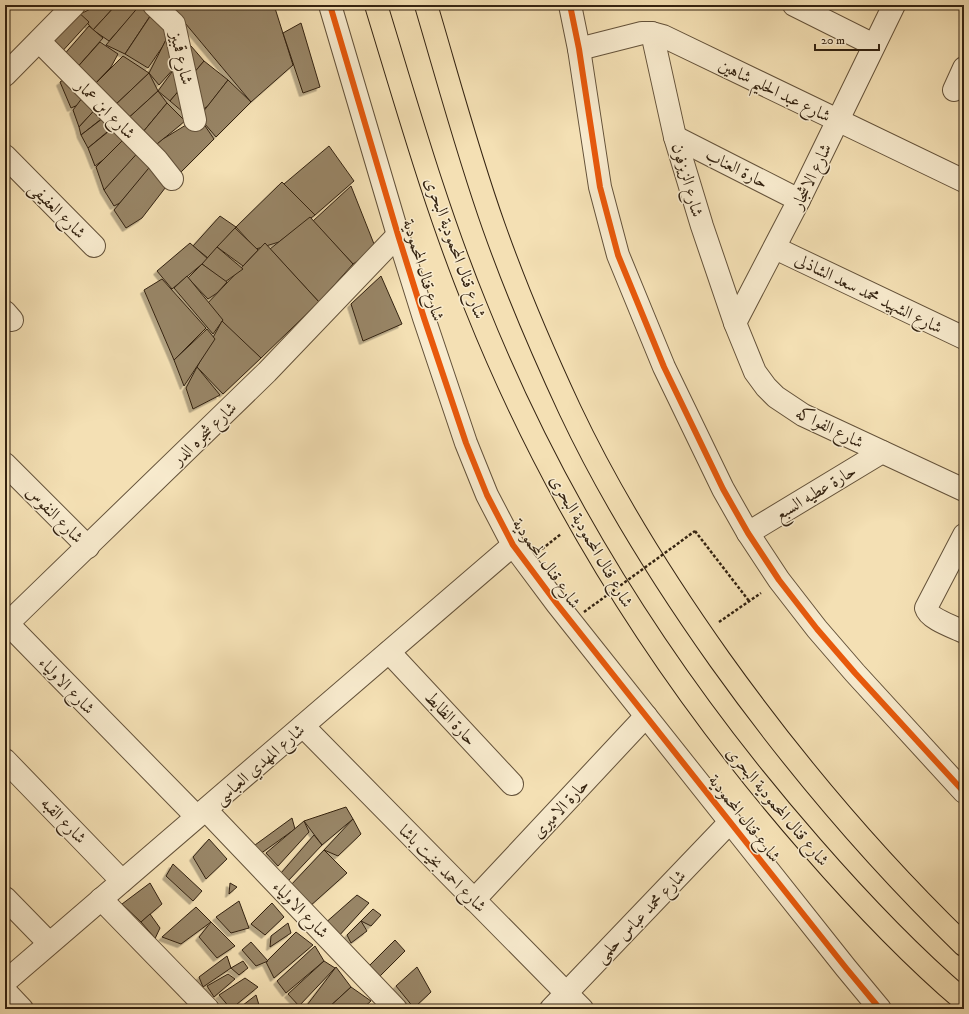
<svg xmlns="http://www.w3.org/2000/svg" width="969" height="1014" font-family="'IM FELL DW Pica',Amiri,serif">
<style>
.building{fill:#988566;stroke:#342311;filter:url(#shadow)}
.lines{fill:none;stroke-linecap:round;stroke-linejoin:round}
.minor-casing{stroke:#64523a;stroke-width:24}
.major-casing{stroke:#342311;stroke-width:24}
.path{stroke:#342311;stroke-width:2.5;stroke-dasharray:3 2;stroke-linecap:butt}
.minor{stroke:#f8ebce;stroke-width:22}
.major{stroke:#f4e0b4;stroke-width:22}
.path-bridge{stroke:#342311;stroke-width:2.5;stroke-dasharray:3 2;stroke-linecap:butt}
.cycleway-casing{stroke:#f8ebce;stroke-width:8}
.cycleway{stroke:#e8590c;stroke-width:6}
.labels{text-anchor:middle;stroke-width:3;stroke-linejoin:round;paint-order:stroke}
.street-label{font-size:17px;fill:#342311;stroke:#f8ebce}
</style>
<defs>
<filter id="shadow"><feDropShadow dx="-3.5" dy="3.5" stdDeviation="0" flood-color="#0004"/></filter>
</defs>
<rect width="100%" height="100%" fill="#f4e0b4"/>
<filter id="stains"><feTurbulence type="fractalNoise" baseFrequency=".005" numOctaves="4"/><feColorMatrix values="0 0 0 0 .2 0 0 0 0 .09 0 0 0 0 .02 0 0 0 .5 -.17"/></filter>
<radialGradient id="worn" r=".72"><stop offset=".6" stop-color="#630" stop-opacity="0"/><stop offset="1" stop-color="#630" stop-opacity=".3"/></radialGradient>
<g class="building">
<path d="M99,5h17l-23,25 -13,-16z"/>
<path d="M116,5h22l-3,7 -26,29 -16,-11z"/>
<path d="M140,5h14l2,2 -31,47 -19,-9z"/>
<path d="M182,5h92l19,60 -42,37 -76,-91z"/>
<path d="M74,8l15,14 -31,34 -11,-16z"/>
<path d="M153,12l21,12 -11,22 -15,22 -23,-14z"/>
<path d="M301,23l19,64 -17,6 -20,-60z"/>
<path d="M89,26l14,12 -29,33 -12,-14z"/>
<path d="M172,28l19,18 -15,20 -17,19 -10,-12z"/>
<path d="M100,42l18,12 -7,13 -20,21 -17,-17z"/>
<path d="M191,46l13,15 -34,40 -12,-10z"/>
<path d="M123,56l26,17 -37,35 -21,-20z"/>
<path d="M204,61l24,19 -20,26 -18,12 -20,-17z"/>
<path d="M149,73l9,18 -34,31 -12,-14z"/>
<path d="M72,74l15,16 -9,15 -7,3 -11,-26z"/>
<path d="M228,80l23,22 -35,35 -17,-20z"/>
<path d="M89,89l12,14 -22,24 -6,-17z"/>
<path d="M158,91l9,12 -29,35 -14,-16z"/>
<path d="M101,103l9,9 -29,23 -2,-8z"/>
<path d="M167,103l18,18 -35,29 -12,-12z"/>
<path d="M107,115l12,7 -31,26 -7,-13z"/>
<path d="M199,117l15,22 -38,38 -26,-27 13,-11z"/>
<path d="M119,123l11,10 -27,27 -8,6 -7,-18z"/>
<path d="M130,133l12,15 -22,27 -16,15 -8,-23z"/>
<path d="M329,146l25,35 -39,34 -31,-31z"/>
<path d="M142,148l15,12 -37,43 -6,3 -10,-16z"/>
<path d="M153,163l19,16 -30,39 -16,10 -12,-18z"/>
<path d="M282,182l33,33 -36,27 -23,7 -20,-22z"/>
<path d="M351,186l25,63 -23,15 -40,-43z"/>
<path d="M220,216l16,11 -28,31 -15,-12z"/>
<path d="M310,217l43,47 -34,38 -49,-53z"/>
<path d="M235,228l23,22 -15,16 -26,-19z"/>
<path d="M190,243l18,16 -36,30 -15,-18z"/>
<path d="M265,243l54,59 -58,56 -57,-51z"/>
<path d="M217,247l26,22 -18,13 -23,-18z"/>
<path d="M202,264l25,18 -10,11 -9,6 -20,-21z"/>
<path d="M187,276l36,44 -10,14 -39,-46z"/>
<path d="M381,276l21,48 -39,17 -12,-37z"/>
<path d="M162,279l44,49 -32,32 -30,-70z"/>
<path d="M222,321l39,37 -38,36 -26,-27z"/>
<path d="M207,329l8,10 -31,47 -10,-26z"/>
<path d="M197,367l23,28 -27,14 -7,-21z"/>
<path d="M346,807l7,12 -31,26 -18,-24z"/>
<path d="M292,818l3,11 -35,25 -5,-9z"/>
<path d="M353,819l8,15 -23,22 -14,-6z"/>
<path d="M304,821l5,11 -31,34 -12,-13z"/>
<path d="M314,835l8,10 -34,36 -7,-8z"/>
<path d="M209,839l18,20 -21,20 -13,-22z"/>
<path d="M324,850l23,23 -38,34 -19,-21z"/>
<path d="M173,864l29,27 -9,10 -27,-25z"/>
<path d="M150,883l12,21 -21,18 -19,-18z"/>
<path d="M230,883l7,4 -8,7z"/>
<path d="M357,895l12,8 -32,35 -14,-13z"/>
<path d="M239,901l10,27 -18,5 -15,-16z"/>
<path d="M272,903l12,14 -19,18 -14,-11z"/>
<path d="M196,907l15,15 -30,22 -19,-7z"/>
<path d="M373,909l8,6 -10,11 -10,-5z"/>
<path d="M150,914l10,14 -7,15 1,-6 -13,-15z"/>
<path d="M361,921l6,10 -16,12 -4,-8z"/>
<path d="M211,922l24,24 -18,12 -18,-21z"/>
<path d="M288,923l3,10 -21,14 1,-11z"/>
<path d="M296,932l17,13 -39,33 -8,-16z"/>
<path d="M395,940l10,11 -26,26 -10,-11z"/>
<path d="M251,942l17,19 -12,5 -14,-16z"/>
<path d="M315,946l9,15 -38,32 -9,-12z"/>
<path d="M227,956l4,12 -28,19 -4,-10z"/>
<path d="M243,961l5,7 -9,7 -8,-7z"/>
<path d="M324,961l11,7 -36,38 -11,-12z"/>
<path d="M336,967l15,20 -24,22h-23z"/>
<path d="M417,967l14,25 -17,16 -18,-22z"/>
<path d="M228,974l7,5 -21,18 -7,-11z"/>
<path d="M245,978l13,9 -27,22 -12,-14z"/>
<path d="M351,987l20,14 -9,8h-35z"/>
<path d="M256,995l3,10 -5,4h-16z"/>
</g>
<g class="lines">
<g class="minor-casing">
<g id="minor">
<path d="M154,5l20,19 21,96"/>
<path d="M330,5l68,230 26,83 42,125 21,52 26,50 44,59 289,364 34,41"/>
<path d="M570,5l9,44 21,138 18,68 46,112 59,122 25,44 31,47 38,49 38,44 109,119"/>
<path d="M794,5l80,40"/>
<path d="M652,33l23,104 27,89 33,97 20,49 11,15 10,10 27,18 161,75"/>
<path d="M39,41l118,119 15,19"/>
<path d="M579,49l63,-16h10l11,3 301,145"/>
<path d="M5,75l69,-70"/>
<path d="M954,90l10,-22"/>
<path d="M675,137l124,63"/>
<path d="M5,156l89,90"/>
<path d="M775,248l189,90"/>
<path d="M5,312l7,8"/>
<path d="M735,323l64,-123 95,-195"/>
<path d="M5,464l83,83"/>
<path d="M748,533l134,-81"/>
<path d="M964,535l-38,73c3,11 28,19 38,24"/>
<path d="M5,621l191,195"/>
<path d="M5,626l262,-254 131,-137"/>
<path d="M389,652l123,132"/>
<path d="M303,726l279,283"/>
<path d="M5,760l117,121"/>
<path d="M206,810l190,199"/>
<path d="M5,898l44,45"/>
<path d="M101,899l107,110"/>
<path d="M474,900l172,-184"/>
<path d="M5,982l508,-437"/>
<path d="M5,991l17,18"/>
<path d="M551,1009l179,-187"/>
</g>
</g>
<g class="major-casing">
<g id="major">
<path d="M376,5c31,101 60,204 100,302 79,198 195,379 335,539 47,54 98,108 153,155"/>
<path d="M426,5c22,74 42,149 68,222 22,62 48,123 76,183 42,89 94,171 150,250 73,102 154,198 244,285"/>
</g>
</g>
<g class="path">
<path d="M695,531l54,70"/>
<path d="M542,549l19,-15"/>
<path d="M719,622l42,-29"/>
</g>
<use href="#minor" class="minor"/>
<use href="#major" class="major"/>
<path class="path-bridge" d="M584,612l111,-81"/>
<g class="cycleway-casing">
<g id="cycleway">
<path d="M330,5l68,230 26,83 42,125 21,52 26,50 44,59 289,364 34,41"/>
<path d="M570,5l9,44 21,138 18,68 46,112 59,122 25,44 31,47 38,49 38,44 109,119"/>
</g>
</g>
<use href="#cycleway" class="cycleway"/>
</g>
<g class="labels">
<g class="street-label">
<text transform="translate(182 58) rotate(77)" y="6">شارع قمبيز</text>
<text transform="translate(775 90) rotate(26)" y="6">شارع عبد الحليم شاهين</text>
<text transform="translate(106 109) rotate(45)" y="6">شارع ابن عمار</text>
<text transform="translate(737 168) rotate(27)" y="6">حارة العناب</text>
<text transform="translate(811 176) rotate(-64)" y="6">شارع الاشجار</text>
<text transform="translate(688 180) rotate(74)" y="6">شارع الزيزفون</text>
<text transform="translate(58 210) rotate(45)" y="6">شارع العفيفى</text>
<text transform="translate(456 248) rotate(70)" y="6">شارع قنال المحمودية البحرى</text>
<text transform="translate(424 270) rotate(73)" y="6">شارع قنال المحمودية</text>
<text transform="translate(869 293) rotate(26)" y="6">شارع الشهيد محمد سعد الشاذلى</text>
<text transform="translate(830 427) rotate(26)" y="6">شارع الفواكه</text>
<text transform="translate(204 433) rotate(-44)" y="6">شارع شجره الدر</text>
<text transform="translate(815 492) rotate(-31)" y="6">حارة عطيه السبع</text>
<text transform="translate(55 514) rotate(45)" y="6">شارع النفوس</text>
<text transform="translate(592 541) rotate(60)" y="6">شارع قنال المحمودية البحرى</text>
<text transform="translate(547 563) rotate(55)" y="6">شارع قنال المحمودية</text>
<text transform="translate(67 685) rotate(46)" y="6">شارع الاولياء</text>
<text transform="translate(451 718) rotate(47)" y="6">حارة الظابط</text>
<text transform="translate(259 764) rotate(-41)" y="6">شارع المهدي العباسى</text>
<text transform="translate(778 806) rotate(50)" y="6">شارع قنال المحمودية البحرى</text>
<text transform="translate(560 808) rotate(-47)" y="6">حارة الاميرى</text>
<text transform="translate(745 818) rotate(52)" y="6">شارع قنال المحمودية</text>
<text transform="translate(64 820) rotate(46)" y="6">شارع القبه</text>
<text transform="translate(443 868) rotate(45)" y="6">شارع احمد بخيت باشا</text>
<text transform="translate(301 909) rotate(46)" y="6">شارع الاولياء</text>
<text transform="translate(640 916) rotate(-46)" y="6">شارع محمد عباس حلمى</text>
</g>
</g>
<rect width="969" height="1014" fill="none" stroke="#f4e0b4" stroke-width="20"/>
<rect x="6" y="6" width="957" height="1002" fill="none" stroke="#342311" stroke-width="2"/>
<rect x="10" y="10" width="949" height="994" fill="none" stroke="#342311"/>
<path d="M815 44v6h64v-6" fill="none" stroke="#342311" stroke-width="2"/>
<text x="821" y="44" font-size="12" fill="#342311" stroke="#f8ebce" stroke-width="3" paint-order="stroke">20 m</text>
<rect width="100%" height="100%" filter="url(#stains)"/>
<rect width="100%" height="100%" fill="url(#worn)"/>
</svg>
